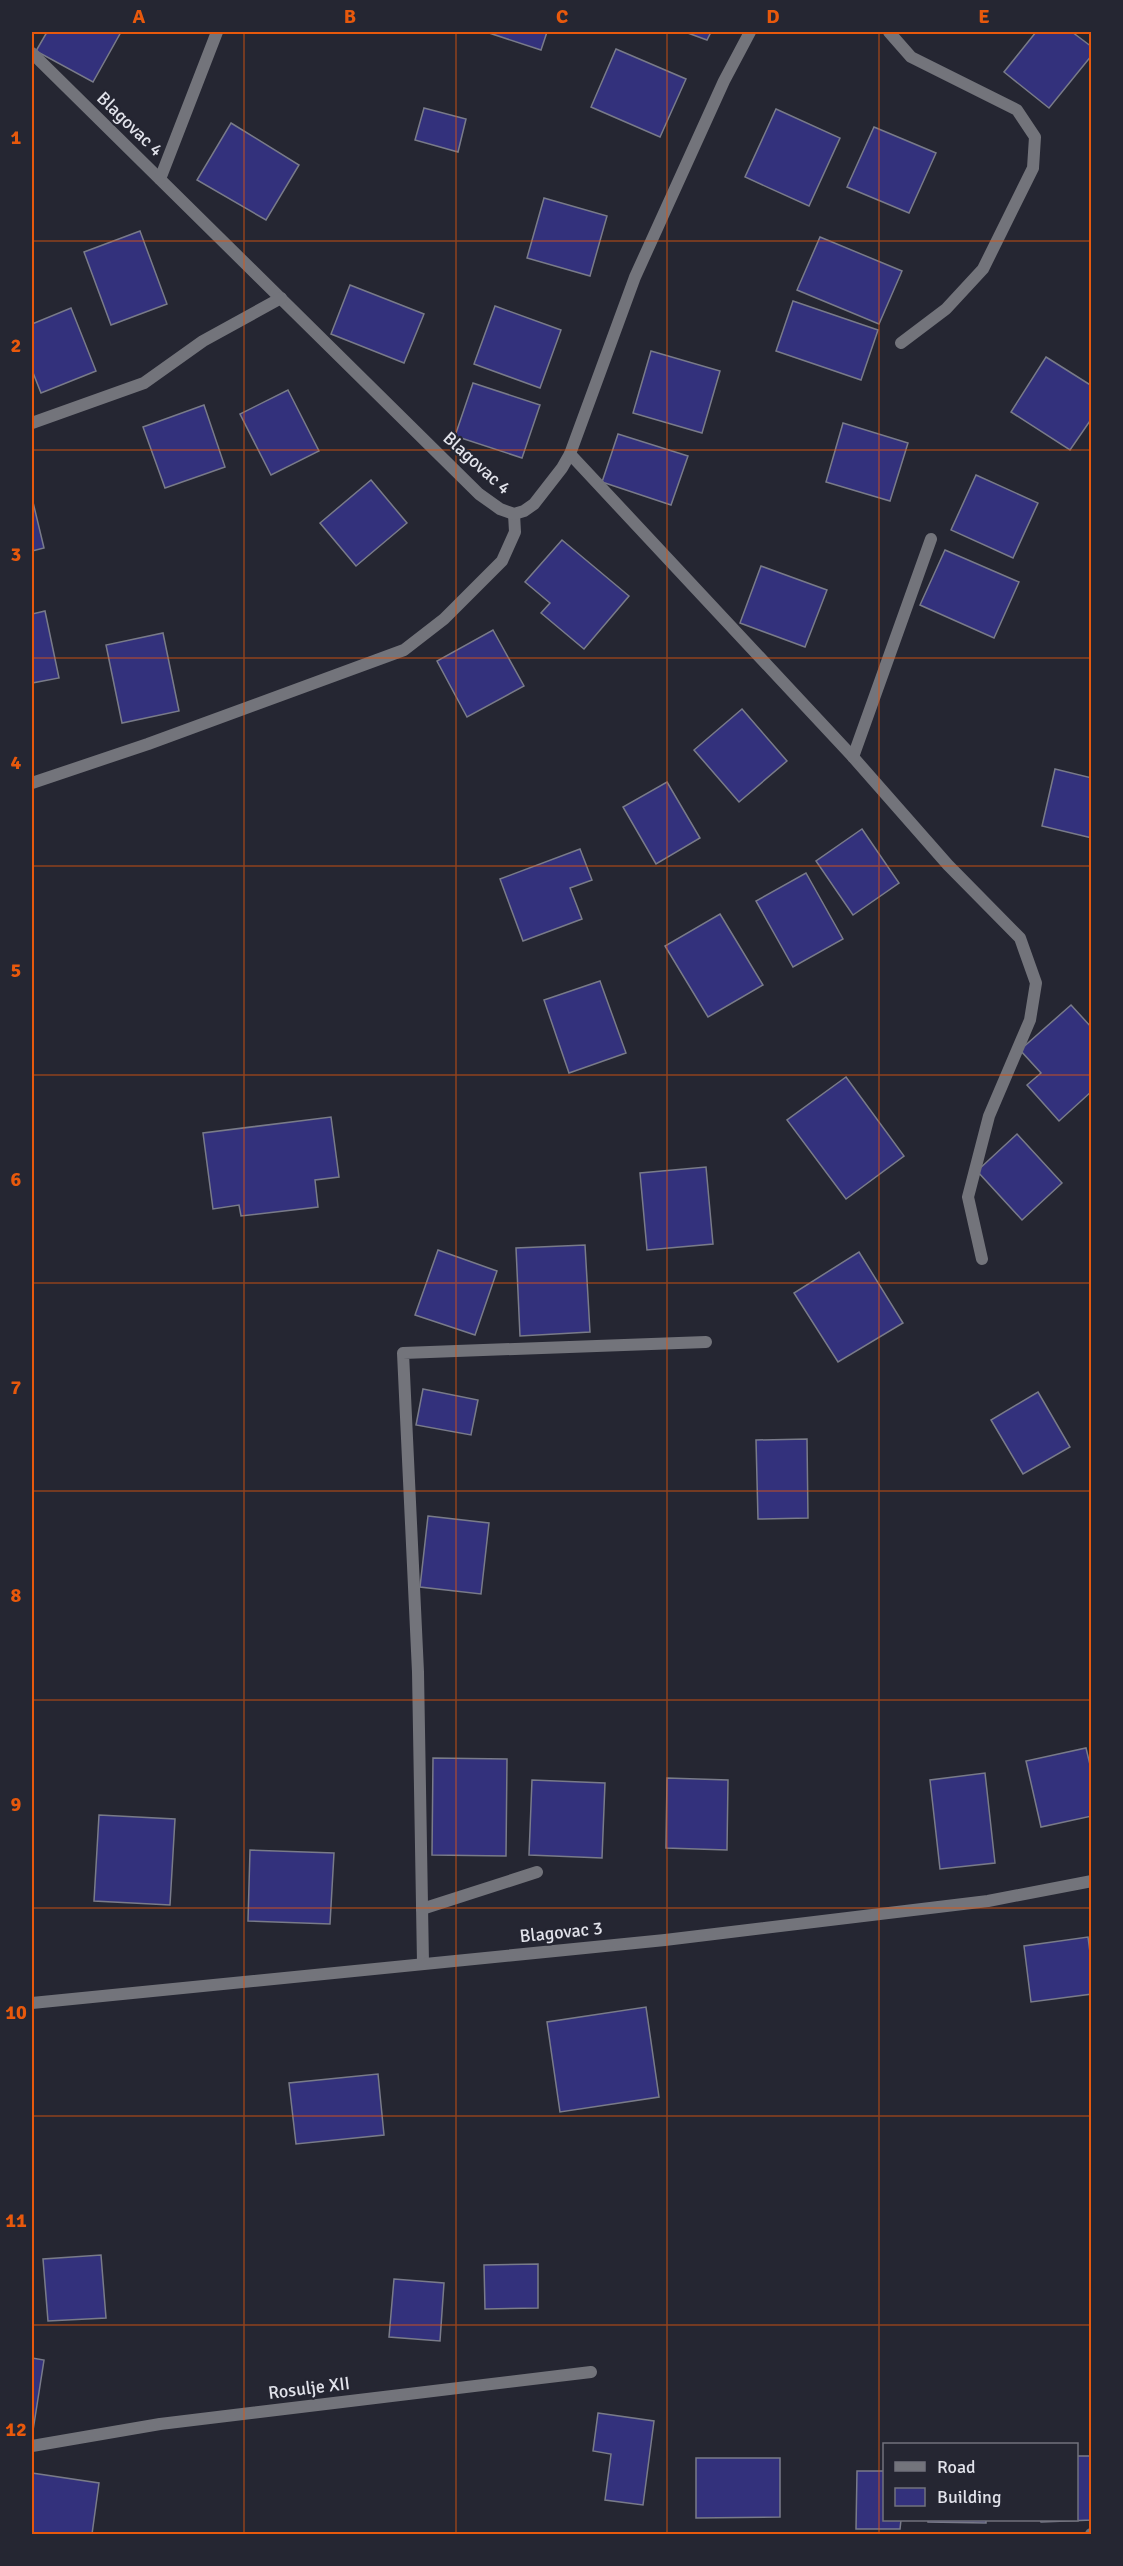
<svg xmlns="http://www.w3.org/2000/svg" width="1123" height="2566" font-family="Signika,sans-serif">
<style>
.building{fill:#33317c;stroke:#797b89;stroke-width:1.5}
.lines{fill:none;stroke-linecap:round;stroke-linejoin:round}
.service{stroke:#73747b;stroke-width:12}
.minor{stroke:#73747b;stroke-width:12}
.grid{fill:none;stroke:#e8590c;stroke-width:1.5;stroke-opacity:0.55}
.labels{text-anchor:middle;stroke-width:4.5;stroke-linejoin:round;paint-order:stroke}
.street-label{font-size:18px;fill:#e2e3eb;stroke:#252632}
.neatline{fill:none;stroke:#e8590c;stroke-width:2}
.grid-label{font-size:20px;text-anchor:middle;font-weight:bold;fill:#e8590c}
</style>
<rect width="100%" height="100%" fill="#252632"/>
<g class="building">
<path d="M47,32h74l-28,50 -57,-31z"/>
<path d="M486,32h61l-6,18z"/>
<path d="M685,32h26l-4,8z"/>
<path d="M1036,32h36l20,15v8l-43,53 -45,-36z"/>
<path d="M616,49l70,30 -26,58 -69,-30z"/>
<path d="M424,108l42,11 -8,33 -43,-12z"/>
<path d="M776,109l64,29 -31,68 -64,-29z"/>
<path d="M231,123l68,42 -33,55 -69,-40z"/>
<path d="M874,127l62,26 -27,60 -62,-26z"/>
<path d="M544,198l63,18 -17,60 -63,-18z"/>
<path d="M140,231l27,73 -56,21 -27,-73z"/>
<path d="M820,237l82,34 -23,53 -82,-34z"/>
<path d="M350,285l74,29 -20,49 -73,-29z"/>
<path d="M793,301l85,29 -17,50 -85,-29z"/>
<path d="M495,306l66,24 -21,58 -66,-24z"/>
<path d="M71,308l25,63 -55,22 -9,-23v-46z"/>
<path d="M651,351l69,20 -18,62 -69,-20z"/>
<path d="M1046,357l46,29v32l-22,32 -59,-38z"/>
<path d="M473,383l67,22 -18,53 -67,-22z"/>
<path d="M288,390l31,61 -48,24 -31,-61z"/>
<path d="M204,405l21,62 -60,21 -22,-61z"/>
<path d="M843,423l65,20 -18,58 -64,-19z"/>
<path d="M618,434l70,22 -17,49 -69,-23z"/>
<path d="M976,475l62,28 -25,55 -62,-28z"/>
<path d="M371,480l36,43 -51,43 -36,-43z"/>
<path d="M32,498l12,50 -12,3z"/>
<path d="M562,540l67,56 -45,53 -43,-36 9,-10 -25,-21z"/>
<path d="M945,550l74,32 -25,56 -74,-33z"/>
<path d="M761,566l66,24 -22,57 -65,-24z"/>
<path d="M45,611l14,67 -27,5v-69z"/>
<path d="M493,630l31,56 -57,31 -30,-56z"/>
<path d="M163,633l16,78 -57,12 -16,-78z"/>
<path d="M742,709l45,52 -48,41 -45,-52z"/>
<path d="M1055,769l37,9v60l-50,-12z"/>
<path d="M667,782l33,56 -44,26 -33,-57z"/>
<path d="M862,829l37,54 -46,32 -37,-54z"/>
<path d="M580,849l12,31 -22,8 12,31 -59,22 -23,-62z"/>
<path d="M806,873l37,66 -50,28 -37,-66z"/>
<path d="M720,914l43,71 -55,32 -43,-71z"/>
<path d="M600,981l26,72 -57,20 -25,-73z"/>
<path d="M1071,1005l21,23v63l-33,30 -32,-36 14,-12 -21,-23z"/>
<path d="M846,1077l58,79 -58,43 -59,-79z"/>
<path d="M331,1117l8,60 -24,3 3,27 -77,9 -2,-11 -26,4 -10,-76z"/>
<path d="M1017,1134l45,49 -40,37 -45,-49z"/>
<path d="M706,1167l7,77 -66,6 -7,-77z"/>
<path d="M585,1245l5,87 -70,4 -4,-88z"/>
<path d="M438,1250l59,21 -22,64 -60,-20z"/>
<path d="M859,1252l44,71 -65,39 -44,-69z"/>
<path d="M423,1389l55,11 -7,35 -55,-10z"/>
<path d="M1038,1392l32,55 -47,27 -32,-54z"/>
<path d="M807,1439l1,79 -50,1 -2,-79z"/>
<path d="M428,1516l61,7 -8,71 -61,-7z"/>
<path d="M1086,1748l6,25v43l-51,11 -15,-66z"/>
<path d="M433,1758l74,1 -1,97 -74,-1z"/>
<path d="M985,1773l10,90 -55,6 -10,-89z"/>
<path d="M667,1778l61,2 -1,70 -61,-2z"/>
<path d="M532,1780l73,3 -3,75 -73,-3z"/>
<path d="M99,1815l76,4 -5,86 -76,-4z"/>
<path d="M250,1850l84,3 -4,71 -82,-3z"/>
<path d="M1088,1937l4,31v26l-61,8 -7,-56z"/>
<path d="M646,2007l13,90 -99,15 -13,-90z"/>
<path d="M378,2074l6,61 -88,9 -7,-61z"/>
<path d="M101,2255l5,63 -58,3 -5,-62z"/>
<path d="M538,2264v44l-53,1 -1,-44z"/>
<path d="M394,2279l50,4 -4,58 -51,-4z"/>
<path d="M32,2358l12,2 -12,77z"/>
<path d="M598,2413l56,8 -11,84 -38,-5 6,-46 -18,-3z"/>
<path d="M1076,2456h16v64l-51,2 -1,-2h36z"/>
<path d="M696,2458h84v59l-84,1z"/>
<path d="M857,2471h27v49h17l-1,9h-44z"/>
<path d="M32,2473l67,10 -7,51h-60z"/>
<path d="M928,2520h58v3l-58,-1z"/>
</g>
<g class="lines">
<path class="service" d="M32,783l116,-39 256,-94 40,-31 58,-58 13,-29 -1,-18"/>
<g class="minor">
<path d="M889,32l22,25 106,53 18,27 -2,31 -50,101 -37,40 -45,34"/>
<path d="M32,53l447,441 21,15 14,5 10,-3 10,-7 28,-36 8,-14 65,-177 89,-196 26,-49"/>
<path d="M160,179l57,-147"/>
<path d="M32,423l112,-40 59,-42 78,-43"/>
<path d="M570,454l283,303 95,108 72,73 16,45 -6,37 -41,96 -21,81 14,62"/>
<path d="M853,757l78,-218"/>
<path d="M422,1909l115,-37"/>
<path d="M423,1963l-5,-291 -15,-319 303,-11"/>
<path d="M32,2003l633,-63 323,-39 104,-20"/>
<path d="M32,2446l128,-22 431,-52"/>
<path d="M1091,2534h1"/>
</g>
</g>
<path class="grid" d="M244,32v2502M456,32v2502M667,32v2502M879,32v2502M32,241h1060M32,450h1060M32,658h1060M32,866h1060M32,1075h1060M32,1283h1060M32,1491h1060M32,1700h1060M32,1908h1060M32,2116h1060M32,2325h1060"/>
<g class="labels">
<g class="street-label">
<text transform="translate(130 124) rotate(44)" y="6">Blagovac 4</text>
<text transform="translate(477 463) rotate(42)" y="6">Blagovac 4</text>
<text transform="translate(561 1932) rotate(-6)" y="6">Blagovac 3</text>
<text transform="translate(309 2388) rotate(-7)" y="6">Rosulje XII</text>
</g>
</g>
<rect width="1123" height="2566" fill="none" stroke="#252632" stroke-width="66"/>
<rect x="883" y="2443" width="195" height="78" fill="#252632" stroke="#71727c" stroke-width="1.5"/>
<rect x="895" y="2462" width="30" height="9" fill="#73747b" stroke="#71727c" stroke-width="1.5"/>
<text x="937" y="2473" font-size="18" fill="#e2e3eb">Road</text>
<rect x="895" y="2488" width="30" height="18" fill="#33317c" stroke="#71727c" stroke-width="1.5"/>
<text x="937" y="2503" font-size="18" fill="#e2e3eb">Building</text>
<rect x="33" y="33" width="1057" height="2500" class="neatline"/>
<g class="grid-label">
<text x="139" y="23">A</text>
<text x="350" y="23">B</text>
<text x="562" y="23">C</text>
<text x="773" y="23">D</text>
<text x="984" y="23">E</text>
<text x="16" y="144">1</text>
<text x="16" y="352">2</text>
<text x="16" y="561">3</text>
<text x="16" y="769">4</text>
<text x="16" y="977">5</text>
<text x="16" y="1186">6</text>
<text x="16" y="1394">7</text>
<text x="16" y="1602">8</text>
<text x="16" y="1811">9</text>
<text x="16" y="2019">10</text>
<text x="16" y="2227">11</text>
<text x="16" y="2436">12</text>
</g>
</svg>
